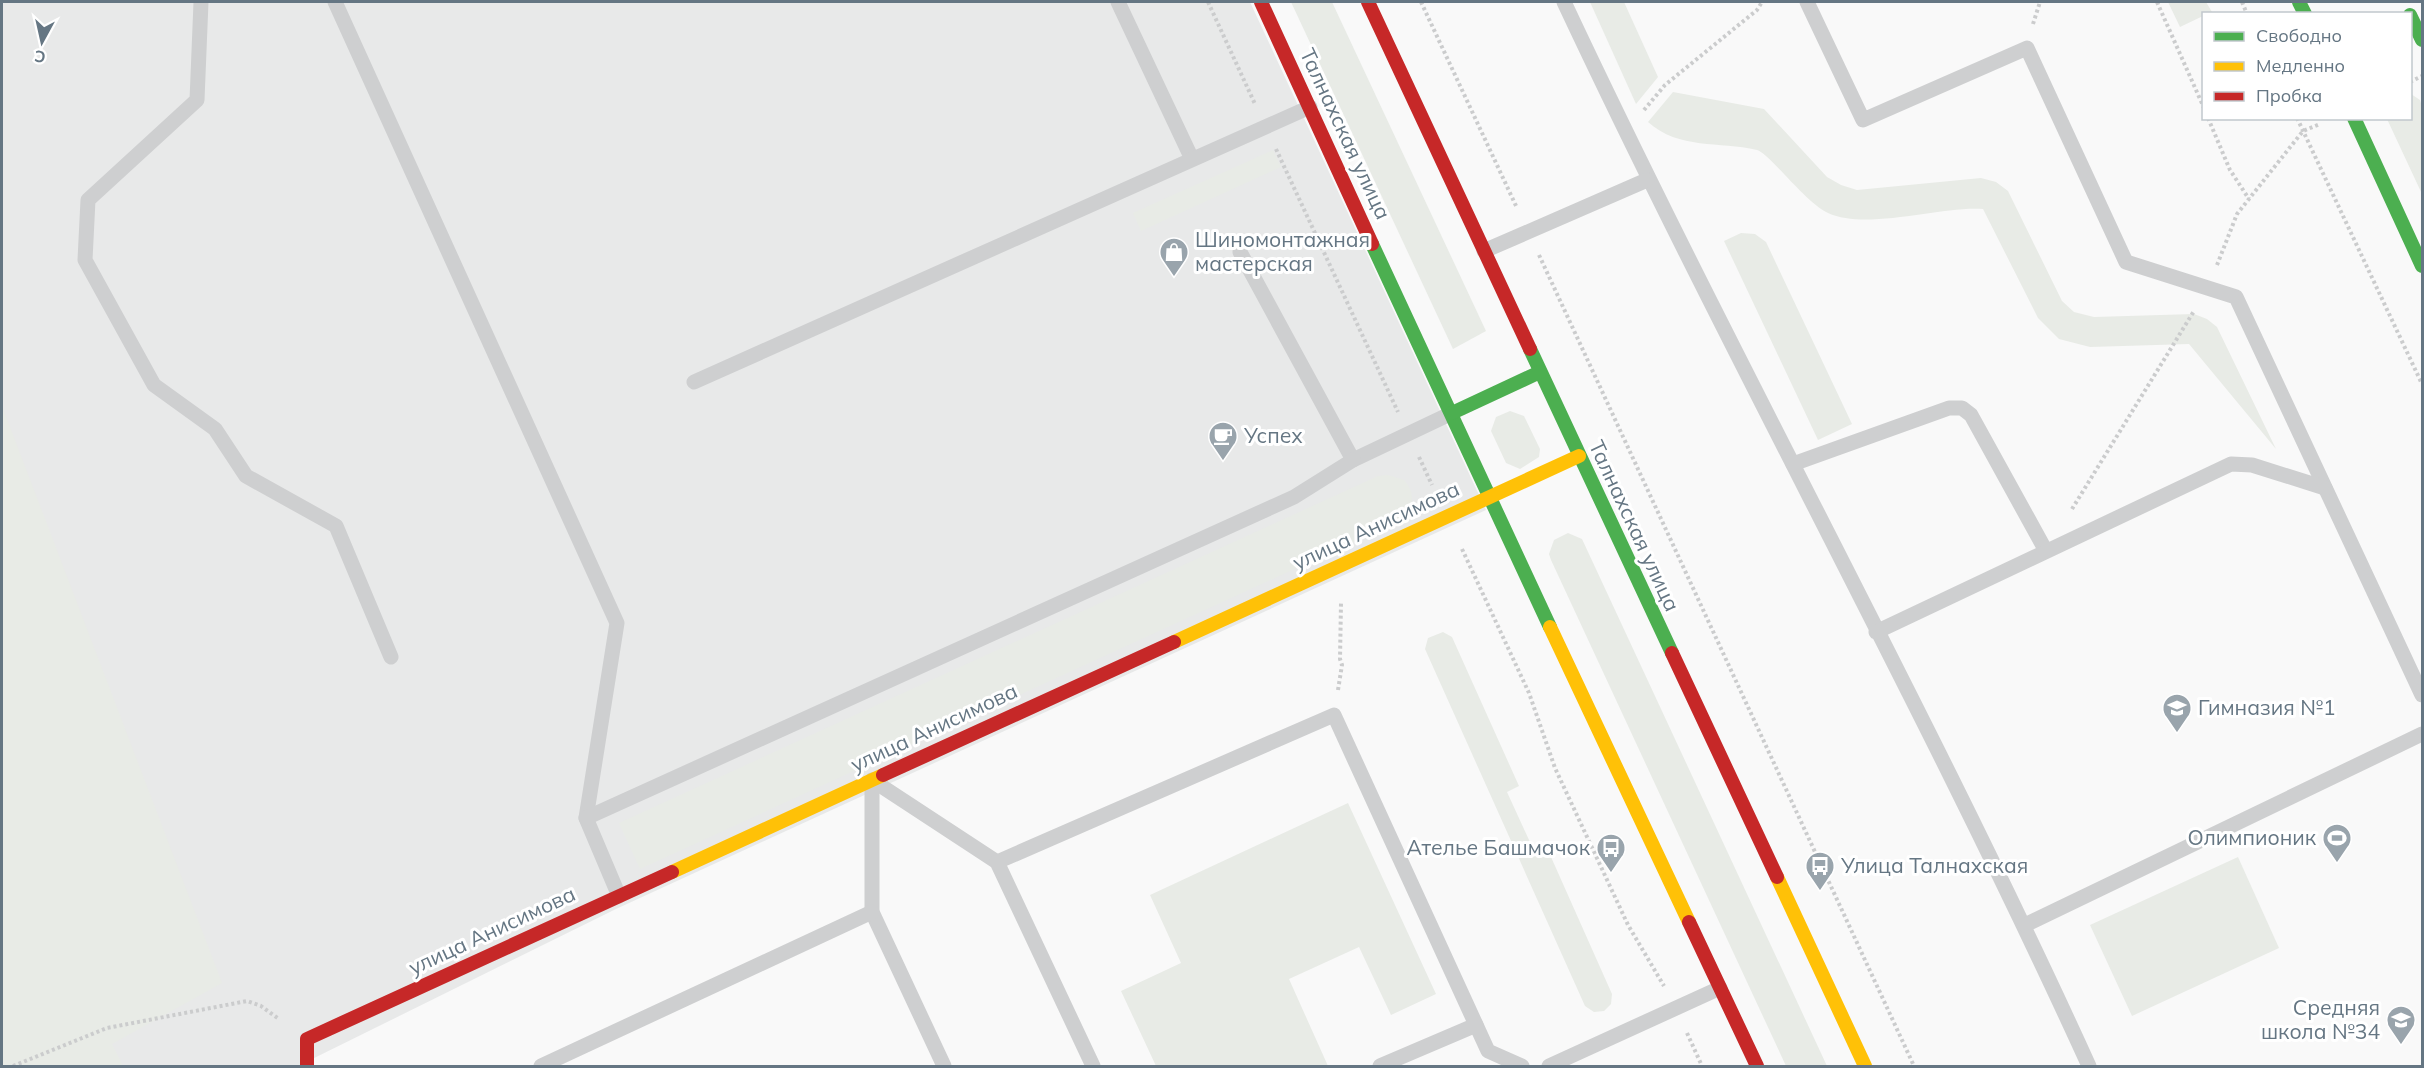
<svg xmlns="http://www.w3.org/2000/svg" width="2424" height="1068" font-family="Mulish,sans-serif">
<style>
.built{fill:#e8e9e9}
.green{fill:#e8ebe6}
.lines{fill:none;stroke-linecap:round;stroke-linejoin:round}
.path{stroke:#cbcccd;stroke-width:4;stroke-dasharray:3 3;stroke-linecap:butt}
.lane{stroke:#cecfd0;stroke-width:15}
.fast{stroke:#4caf50;stroke-width:14}
.slow{stroke:#ffc107;stroke-width:14}
.jam{stroke:#c62828;stroke-width:14}
.labels{text-anchor:middle;stroke-width:6;stroke-linejoin:round;paint-order:stroke}
.street-label{font-size:21px;fill:#657683;stroke:#fff}
.poi-label{font-size:21px;fill:#657683;stroke:#fff;text-anchor:start}
</style>
<rect width="100%" height="100%" fill="#f9f9f9"/>
<path class="built" d="M2,2h1248l236,508 -870,399 -318,157h-285l-11,-446z"/>
<g class="green">
<path d="M1291,2h41l154,329 -33,18z"/>
<path d="M1590,2h34l34,75 -22,27z"/>
<path d="M2168,2h38l6,10 -8,2 -1,2 -23,11z"/>
<path d="M1673,92l91,17 63,68 14,8 16,5 124,-12 15,4 12,9 54,110 12,11 20,5 100,-3 13,5 10,8 59,122 -87,-105 -99,3 -31,-8 -21,-21 -55,-109c-44,-3 -116,22 -155,4 -23,-11 -59,-60 -71,-63 -38,-9 -78,0 -109,-28z"/>
<path d="M2411,94l9,6 2,7v87l-35,-75 23,-1z"/>
<path d="M1273,150l8,17 -140,64 -8,-18z"/>
<path d="M1741,233l14,1 11,8 86,182 -34,16 -94,-199z"/>
<path d="M2,406l220,577 -110,61 11,22h-121z"/>
<path d="M1510,411l14,5 16,33 -1,8 -19,12 -14,-6 -15,-32 5,-14z"/>
<path d="M1388,475l16,5c13,15 9,29 -5,41l-759,348 -21,-46 759,-347z"/>
<path d="M1568,533l14,6 245,527h-41l-235,-506 -2,-6 5,-14z"/>
<path d="M1443,632l9,5 67,149 -12,6 28,61 12,-5 65,146 -1,10 -7,7 -10,1 -9,-6 -160,-357 3,-11z"/>
<path d="M1348,803l88,191 -45,21 -32,-68 -70,32 39,87h-172l-35,-75 60,-28 -31,-68z"/>
<path d="M2238,857l41,91 -147,68 -42,-91z"/>
</g>
<g class="lines">
<g class="path">
<path d="M1208,2l47,102"/>
<path d="M1421,2l96,206"/>
<path d="M2157,2l47,106"/>
<path d="M2242,2l5,12"/>
<path d="M2033,24l7,-22"/>
<path d="M2410,82l12,-6"/>
<path d="M1644,110l21,-25 92,-75 5,-8"/>
<path d="M2208,118l22,52 19,29"/>
<path d="M2297,118l125,266"/>
<path d="M1276,149l122,263"/>
<path d="M1539,255l375,811"/>
<path d="M2217,265l20,-51 66,-83 17,-7"/>
<path d="M1419,457l13,28"/>
<path d="M2072,509l122,-198"/>
<path d="M1462,549l67,144 26,75 73,157 36,61"/>
<path d="M1338,690l4,-25 -2,-6 1,-56"/>
<path d="M1687,1033l15,33"/>
<path d="M13,1066l94,-38 140,-27 14,5 18,13"/>
</g>
<g class="lane">
<path d="M201,2l-4,98 -109,100 -3,60 69,125 61,44 31,47 90,50 55,131"/>
<path d="M335,2l282,621 -31,195 33,78"/>
<path d="M1118,2l74,157"/>
<path d="M1564,2c168,358 361,704 525,1064"/>
<path d="M1807,2l56,118 164,-72 99,214 110,35 186,398"/>
<path d="M1484,251l163,-71"/>
<path d="M1240,252l113,208 99,-47"/>
<path d="M694,382l616,-275"/>
<path d="M1793,464l156,-56h13l9,7 75,136"/>
<path d="M1876,632l355,-168 21,1 73,23"/>
<path d="M872,780l125,82 96,204"/>
<path d="M872,780v132l72,154"/>
<path d="M586,818l708,-321 59,-37"/>
<path d="M997,862l337,-147 154,336 34,15"/>
<path d="M2025,925l397,-191"/>
<path d="M541,1066l331,-154"/>
<path d="M1380,1066l96,-41"/>
<path d="M1549,1066l171,-78"/>
</g>
<g class="fast">
<path d="M2299,2l6,12"/>
<path d="M2410,15l12,25"/>
<path d="M2354,118l68,148"/>
<path d="M1372,244l178,383"/>
<path d="M1530,349l142,304"/>
<path d="M1452,413l88,-41"/>
</g>
<g class="slow">
<path d="M1550,627l139,295"/>
<path d="M1174,642l405,-186"/>
<path d="M672,872l211,-97"/>
<path d="M1777,877l88,189"/>
</g>
<g class="jam">
<path d="M1261,2l111,242"/>
<path d="M1368,2l162,347"/>
<path d="M1672,653l105,224"/>
<path d="M883,775l291,-133"/>
<path d="M1689,922l68,144"/>
<path d="M307,1066v-27l365,-167"/>
</g>
</g>
<defs>
<g id="shop-pin" transform="scale(1.5)"><path d="M0 17L-7.5 6A9.5 9.5 0 1 1 7.5 6Z" fill="#99a4ac" stroke="#fff"/><path d="M-5-2.5h2.3a2.7 3.5 0 0 1 5.4 0H5L5.5 6h-11ZM-1.5-2.5h3a1.5 2.3 0 0 0-3 0Z" fill="#fff"/></g>
<g id="cafe-pin" transform="scale(1.5)"><path d="M0 17L-7.5 6A9.5 9.5 0 1 1 7.5 6Z" fill="#99a4ac" stroke="#fff"/><path d="M-5.5-4.5H6V0H3Q3 3.5 0 3.5H-2.5Q-5.5 3.5-5.5 0ZM3-3.2v2h1.7v-2ZM-6 4.5H4V6H-6Z" fill="#fff"/></g>
<g id="school-pin" transform="scale(1.5)"><path d="M0 17L-7.5 6A9.5 9.5 0 1 1 7.5 6Z" fill="#99a4ac" stroke="#fff"/><path d="M0-5L7-2L0 1L-7-2ZM-4 1L0 2.5L4 1V4Q0 6-4 4Z" fill="#fff"/></g>
<g id="stadium-pin" transform="scale(1.5)"><path d="M0 17L-7.5 6A9.5 9.5 0 1 1 7.5 6Z" fill="#99a4ac" stroke="#fff"/><path d="M0-5a6.5 5 0 1 0 0 10a6.5 5 0 1 0 0-10ZM-3.5-1.8h7v3.6h-7Z" fill="#fff"/></g>
<g id="bus-pin" transform="scale(1.5)"><path d="M0 17L-7.5 6A9.5 9.5 0 1 1 7.5 6Z" fill="#99a4ac" stroke="#fff"/><path d="M-5-6H5V4H4V6H2V4H-2V6H-4V4H-5ZM-3.5-4V0h7V-4ZM-3.5 1.2v1.5H-2V1.2ZM2 1.2v1.5H3.5V1.2Z" fill="#fff"/></g>
</defs>
<g fill-rule="evenodd">
<use href="#shop-pin" x="1174" y="252"/>
<use href="#cafe-pin" x="1223" y="436"/>
<use href="#school-pin" x="2177" y="708"/>
<use href="#stadium-pin" x="2337" y="838"/>
<use href="#bus-pin" x="1611" y="848"/>
<use href="#bus-pin" x="1820" y="866"/>
<use href="#school-pin" x="2401" y="1020"/>
</g>
<g class="labels">
<g class="street-label">
<text transform="translate(1345 134) rotate(65)" y="7">Талнахская улица</text>
<text transform="translate(1376 526) rotate(-25)" y="7">улица Анисимова</text>
<text transform="translate(1634 526) rotate(65)" y="7">Талнахская улица</text>
<text transform="translate(934 728) rotate(-25)" y="7">улица Анисимова</text>
<text transform="translate(492 931) rotate(-25)" y="7">улица Анисимова</text>
</g>
<g class="poi-label">
<text x="1195" y="247">Шиномонтажная<tspan x="1195" dy="24">мастерская</tspan></text>
<text x="1244" y="443">Успех</text>
<text x="2198" y="715">Гимназия №1</text>
<text x="2316" y="845" text-anchor="end">Олимпионик</text>
<text x="1590" y="855" text-anchor="end">Ателье Башмачок</text>
<text x="1841" y="873">Улица Талнахская</text>
<text x="2380" y="1015" text-anchor="end">Средняя<tspan x="2380" dy="24">школа №34</tspan></text>
</g>
</g>
<rect width="2424" height="1068" fill="none" stroke="#657683" stroke-width="6"/>
<rect x="2202" y="12" width="210" height="108" fill="#ffffff" stroke="#c1c8cd" stroke-width="1.5"/>
<rect x="2214" y="32" width="30" height="9" fill="#4caf50" stroke="#c1c8cd" stroke-width="1.5"/>
<text x="2256" y="42" font-size="18" fill="#657683">Свободно</text>
<rect x="2214" y="62" width="30" height="9" fill="#ffc107" stroke="#c1c8cd" stroke-width="1.5"/>
<text x="2256" y="72" font-size="18" fill="#657683">Медленно</text>
<rect x="2214" y="92" width="30" height="9" fill="#c62828" stroke="#c1c8cd" stroke-width="1.5"/>
<text x="2256" y="102" font-size="18" fill="#657683">Пробка</text>
<g transform="translate(42 42) rotate(188)" stroke="#ffffff" stroke-width="4.5" paint-order="stroke">
<path d="M0-4.5L10 22L0 15L-10 22Z" fill="#657683"/>
<text y="-9" font-size="16" font-weight="bold" text-anchor="middle" fill="#657683">С</text>
</g>
</svg>
